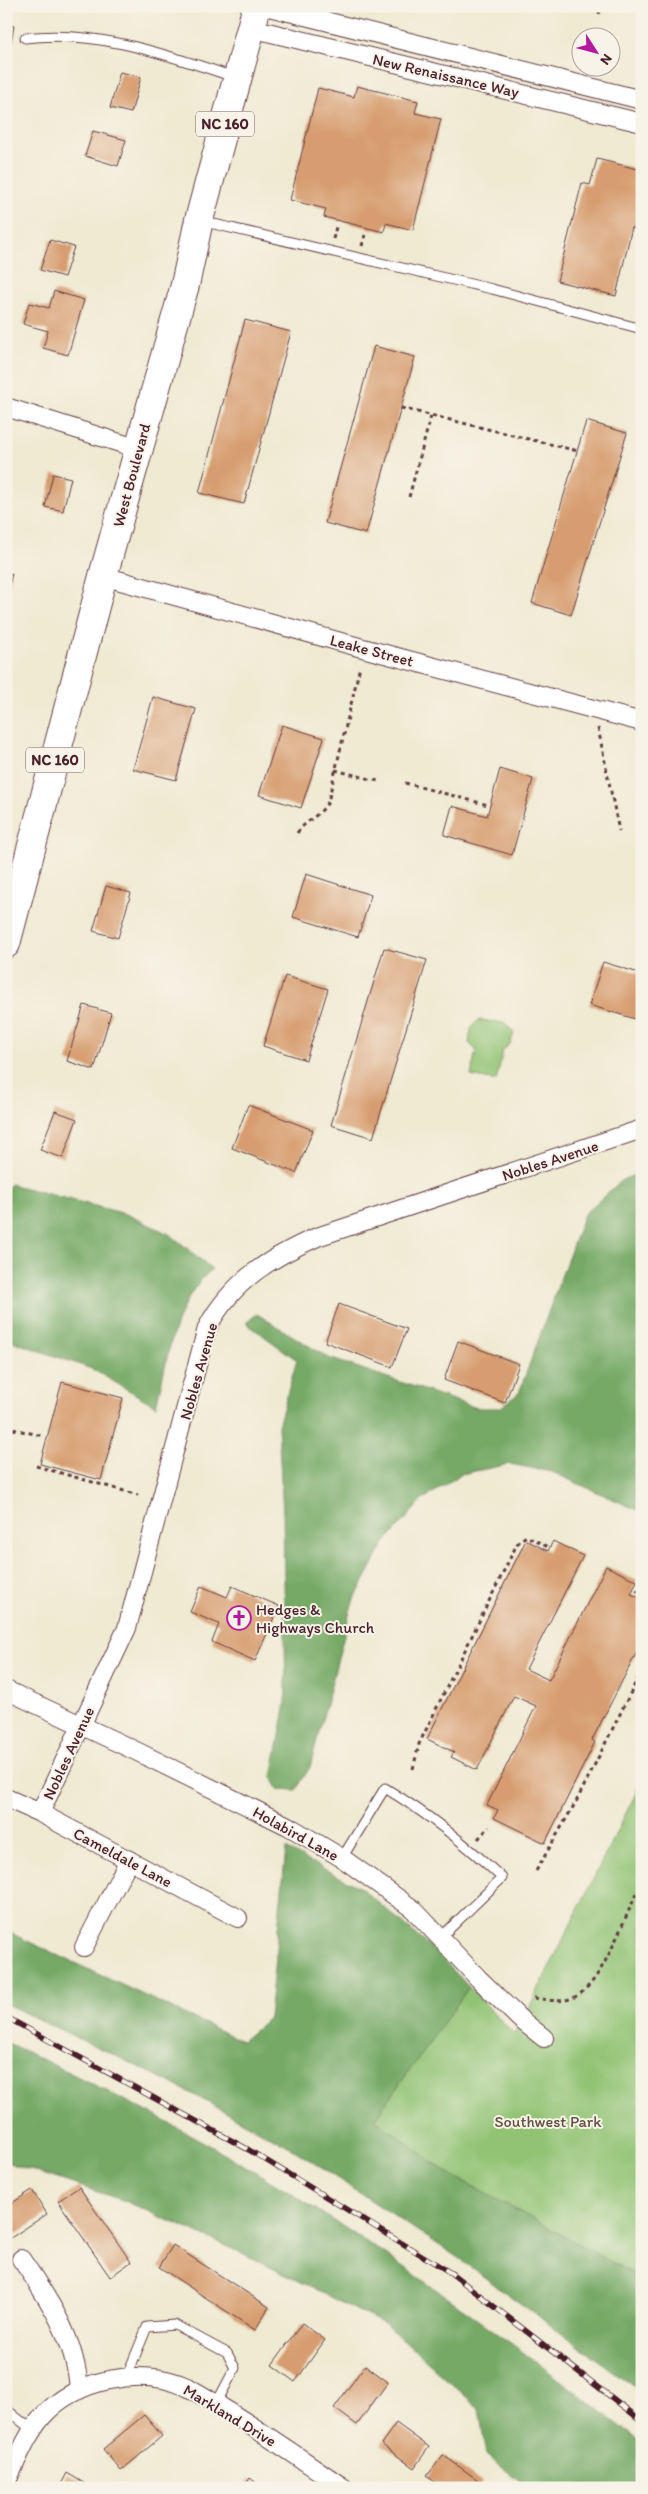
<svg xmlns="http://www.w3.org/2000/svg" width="648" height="2494" font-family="Itim,sans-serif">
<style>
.green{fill:#91c373;stroke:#6e714f}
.forest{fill:#74a965;stroke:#5f6448}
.building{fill:#d79d70}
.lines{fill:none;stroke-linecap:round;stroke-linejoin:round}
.service-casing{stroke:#633d44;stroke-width:11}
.minor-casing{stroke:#633d44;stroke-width:20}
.primary-casing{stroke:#633d44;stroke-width:30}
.path{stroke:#633d44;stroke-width:3;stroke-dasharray:4 4;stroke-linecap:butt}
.service{stroke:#fff;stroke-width:9}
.minor{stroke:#fff;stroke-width:18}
.primary{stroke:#fff;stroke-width:28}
.rail-casing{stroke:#4a1f2b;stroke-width:5.5}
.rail{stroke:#f7f3e8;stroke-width:4;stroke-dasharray:11;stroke-linecap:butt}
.labels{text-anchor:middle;stroke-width:4;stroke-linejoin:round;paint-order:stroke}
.shield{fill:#f7f3e8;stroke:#7e5f64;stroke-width:1}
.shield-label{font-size:15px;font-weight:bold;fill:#4a1f2b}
.street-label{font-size:16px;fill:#4a1f2b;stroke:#f7f3e8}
.poi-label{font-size:16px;fill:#4a1f2b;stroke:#f7f3e8;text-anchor:start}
.park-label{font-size:16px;fill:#5f5041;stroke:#f7f3e8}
</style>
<rect width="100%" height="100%" fill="#f7f3e8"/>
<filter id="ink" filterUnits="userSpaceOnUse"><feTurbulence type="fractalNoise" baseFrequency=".02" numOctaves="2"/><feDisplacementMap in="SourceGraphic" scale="10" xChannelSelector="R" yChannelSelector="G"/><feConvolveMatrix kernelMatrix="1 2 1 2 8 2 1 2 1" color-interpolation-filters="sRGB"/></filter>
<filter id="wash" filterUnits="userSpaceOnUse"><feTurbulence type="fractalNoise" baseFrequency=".0096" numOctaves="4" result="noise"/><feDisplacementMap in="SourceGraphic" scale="20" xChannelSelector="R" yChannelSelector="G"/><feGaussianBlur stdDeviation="1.12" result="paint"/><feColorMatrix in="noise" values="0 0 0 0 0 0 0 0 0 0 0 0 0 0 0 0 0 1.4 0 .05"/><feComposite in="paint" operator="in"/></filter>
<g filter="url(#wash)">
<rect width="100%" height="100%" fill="#efead2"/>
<g class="green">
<path d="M478,1020l27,3 9,10 -4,11 -7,6 -7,31 -25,-5 5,-26 -7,-7 2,-14z"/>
<path d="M642,1781v498l-197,-108 -70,-52 94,-132 45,47 15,-26z"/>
</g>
<g class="forest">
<path d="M642,1172v340l-90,-40 -42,-8 -49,10 -39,26 -38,44 -32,60 -42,163 -14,23 -18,-1 -6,-12 14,-74 -3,-190 -5,-87 19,-66 -51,-37 11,-9 72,44 148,50h23l19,-15 65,-179 38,-34z"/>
<path d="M10,1184l116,30 45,21 41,34c-39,33 -44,90 -56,137l-64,-37 -86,-30v-148z"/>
<path d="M286,1849l75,39 71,60 37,39 -94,132 70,52 197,108v113l-188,-137 -169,-111 -119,-64 -160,-76v-73l236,110 27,-23z"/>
<path d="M6,2042c88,42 176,85 258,135 132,80 257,171 378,266v45h-113l-43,-33 -7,-47 -93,-83 -146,-73 -115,-51 -119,-39z"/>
</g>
<g id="blocks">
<g class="building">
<path d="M6,25l8,1 -7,38h-1z"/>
<path d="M120,72l21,5 -10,36 -21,-5z"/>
<path d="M357,86l61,15 -3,12 26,6 -28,111 -27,-7 -2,9 -60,-15 2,-8 -36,-9 28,-112 36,9z"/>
<path d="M93,131l33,9 -8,26 -33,-10z"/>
<path d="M597,159l45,11v60l-10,-3 -16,69 -59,-15 25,-98 8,2z"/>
<path d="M50,240l24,7 -10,30 -24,-7z"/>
<path d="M54,291l30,9 -16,55 -25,-7 5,-17 -25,-7 6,-21 20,5z"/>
<path d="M245,320l46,12 -47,172 -45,-11z"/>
<path d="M374,346l41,11 -49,177 -41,-11z"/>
<path d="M586,421l41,12 -56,182 -39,-12z"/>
<path d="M53,474l18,4 -8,33 -18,-4z"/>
<path d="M6,572l6,2 -5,19h-1z"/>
<path d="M153,697l43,12 -20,71 -43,-11z"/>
<path d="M282,725l42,13 -23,70 -42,-13z"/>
<path d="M500,769l33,10 -21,76 -68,-20 8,-29 35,10z"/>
<path d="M306,874l65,21 -13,42 -65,-20z"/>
<path d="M106,886l25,7 -13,45 -25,-7z"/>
<path d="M384,948l43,12 -54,178 -42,-13z"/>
<path d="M603,962l39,12v47l-53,-16z"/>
<path d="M285,976l43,13 -22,71 -43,-14z"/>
<path d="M84,1005l27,8 -17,57 -27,-9z"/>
<path d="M248,1105l65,25 -17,43 -64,-25z"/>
<path d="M55,1111l22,8 -14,39 -23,-8z"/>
<path d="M339,1304l68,25 -15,38 -67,-25z"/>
<path d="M458,1341l61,23 -14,39 -61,-23z"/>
<path d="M62,1382l61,16 -22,82 -61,-16z"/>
<path d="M526,1540l22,11 5,-10 30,15 -57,113 23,11 57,-114 31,15 -6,13 11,5v43l-50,98 3,2 -50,101 -51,-25 4,-8 -11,-5 49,-99 -22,-10 -37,74 -26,-13 3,-5 -27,-13z"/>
<path d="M201,1586l26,11 5,-11 47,20 -24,55 -43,-19 7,-18 -29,-12z"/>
<path d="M79,2187l52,75 -21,15 -52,-76z"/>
<path d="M32,2190l15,24 -41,27v-34z"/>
<path d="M173,2245l96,62 -14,23 -96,-63z"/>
<path d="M302,2323l23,17 -30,42 -23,-17z"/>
<path d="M365,2365l23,17 -31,43 -23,-17z"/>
<path d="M144,2415l18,21 -41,35 -18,-22z"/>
<path d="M396,2423l33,24 -15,21 -33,-24z"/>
<path d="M443,2455l39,28 -4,5h-35l-16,-12z"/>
<path d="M67,2473l25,15h-33z"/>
<path d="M250,2478l13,10h-20z"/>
</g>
</g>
</g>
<g filter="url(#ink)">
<use href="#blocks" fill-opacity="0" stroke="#633d44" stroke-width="1"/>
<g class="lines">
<g class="service-casing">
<g id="service">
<path d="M25,38c71,-9 142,17 209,39"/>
<path d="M201,221l291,68 150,40"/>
<path d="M342,1858l43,-70c43,26 80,55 117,90l-61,59"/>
<path d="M126,2378l21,-51 28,-2 52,28 8,15 -19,36"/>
<path d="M6,2409l26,21"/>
</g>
</g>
<g class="minor-casing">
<g id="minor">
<path d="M265,6l377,94"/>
<path d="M251,28l391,95"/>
<path d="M6,407l133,42"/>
<path d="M103,576l252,70 287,76"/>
<path d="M6,1690l132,62 150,74 54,32 71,51 66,70 41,40 24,19"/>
<path d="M6,1798l34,15 198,105"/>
<path d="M40,1813l87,-185 80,-300c25,-47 63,-70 110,-91l325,-108"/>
<path d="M84,1947l45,-87"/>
<path d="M21,2259c28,40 55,81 58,131"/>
<path d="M6,2483c11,-23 20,-47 36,-66 33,-38 99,-51 145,-30 12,6 24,14 36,21 41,25 81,53 121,80"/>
</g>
</g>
<g class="primary-casing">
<path id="primary" d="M6,944l97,-368 82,-291 14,-65 58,-214"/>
</g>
<g class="path">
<path d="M599,14l2,-8"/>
<path d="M333,239l3,-12"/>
<path d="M362,246l3,-11"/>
<path d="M401,408l177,43"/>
<path d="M409,497l22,-81"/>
<path d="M598,728l21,103"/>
<path d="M335,770l43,11"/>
<path d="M405,783l83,22"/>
<path d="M297,833c9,-13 23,-17 31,-31l32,-136"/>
<path d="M13,1429l30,7"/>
<path d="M36,1466l102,29"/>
<path d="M636,1590l6,3"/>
<path d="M413,1769l6,-25 98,-200 9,-8 22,11"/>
<path d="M478,1839l11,-12"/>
<path d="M536,1871l41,-71 65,-130"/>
<path d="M534,1998c10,1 21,4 31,2 37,-4 58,-87 77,-115"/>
</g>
<use href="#service" class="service"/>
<use href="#minor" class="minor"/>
<use href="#primary" class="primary"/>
<g class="rail-casing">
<path id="rail" d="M6,2017l243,133 202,123 191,148"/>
</g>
<use href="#rail" class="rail"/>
</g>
</g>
<defs>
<g id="church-ring" transform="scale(1.25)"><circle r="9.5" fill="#f7f3e8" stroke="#b5179e" stroke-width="1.5"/><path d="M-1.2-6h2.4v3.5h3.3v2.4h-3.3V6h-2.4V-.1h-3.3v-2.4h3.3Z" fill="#b5179e"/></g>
</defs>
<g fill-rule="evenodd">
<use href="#church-ring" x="239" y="1618"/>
</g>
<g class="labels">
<g class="shield">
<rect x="196" y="111.5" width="58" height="25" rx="4"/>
<rect x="26" y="747.5" width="58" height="25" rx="4"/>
</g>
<g class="shield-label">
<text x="225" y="129">NC 160</text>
<text x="55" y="765">NC 160</text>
</g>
<g class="street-label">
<text transform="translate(446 75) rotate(13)" y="6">New Renaissance Way</text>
<text transform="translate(131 475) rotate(-75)" y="6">West Boulevard</text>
<text transform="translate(372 650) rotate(15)" y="6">Leake Street</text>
<text transform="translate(550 1160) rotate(-18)" y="6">Nobles Avenue</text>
<text transform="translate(198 1371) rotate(-74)" y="6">Nobles Avenue</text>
<text transform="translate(68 1753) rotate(-65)" y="6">Nobles Avenue</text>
<text transform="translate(296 1833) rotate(29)" y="6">Holabird Lane</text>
<text transform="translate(123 1857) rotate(28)" y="6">Cameldale Lane</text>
<text transform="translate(230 2415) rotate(31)" y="6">Markland Drive</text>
</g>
<g class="poi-label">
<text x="256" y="1615">Hedges &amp;<tspan x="256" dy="18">Highways Church</tspan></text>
</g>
<g class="park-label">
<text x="548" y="2127">Southwest Park</text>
</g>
</g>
<rect width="648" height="2494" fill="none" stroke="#f7f3e8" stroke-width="25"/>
<g transform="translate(596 52) rotate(126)"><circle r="24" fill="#f7f3e8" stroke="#b29e9c"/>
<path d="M0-4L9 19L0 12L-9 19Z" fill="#b5179e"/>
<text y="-8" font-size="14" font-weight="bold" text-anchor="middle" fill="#4a1f2b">N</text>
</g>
</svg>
